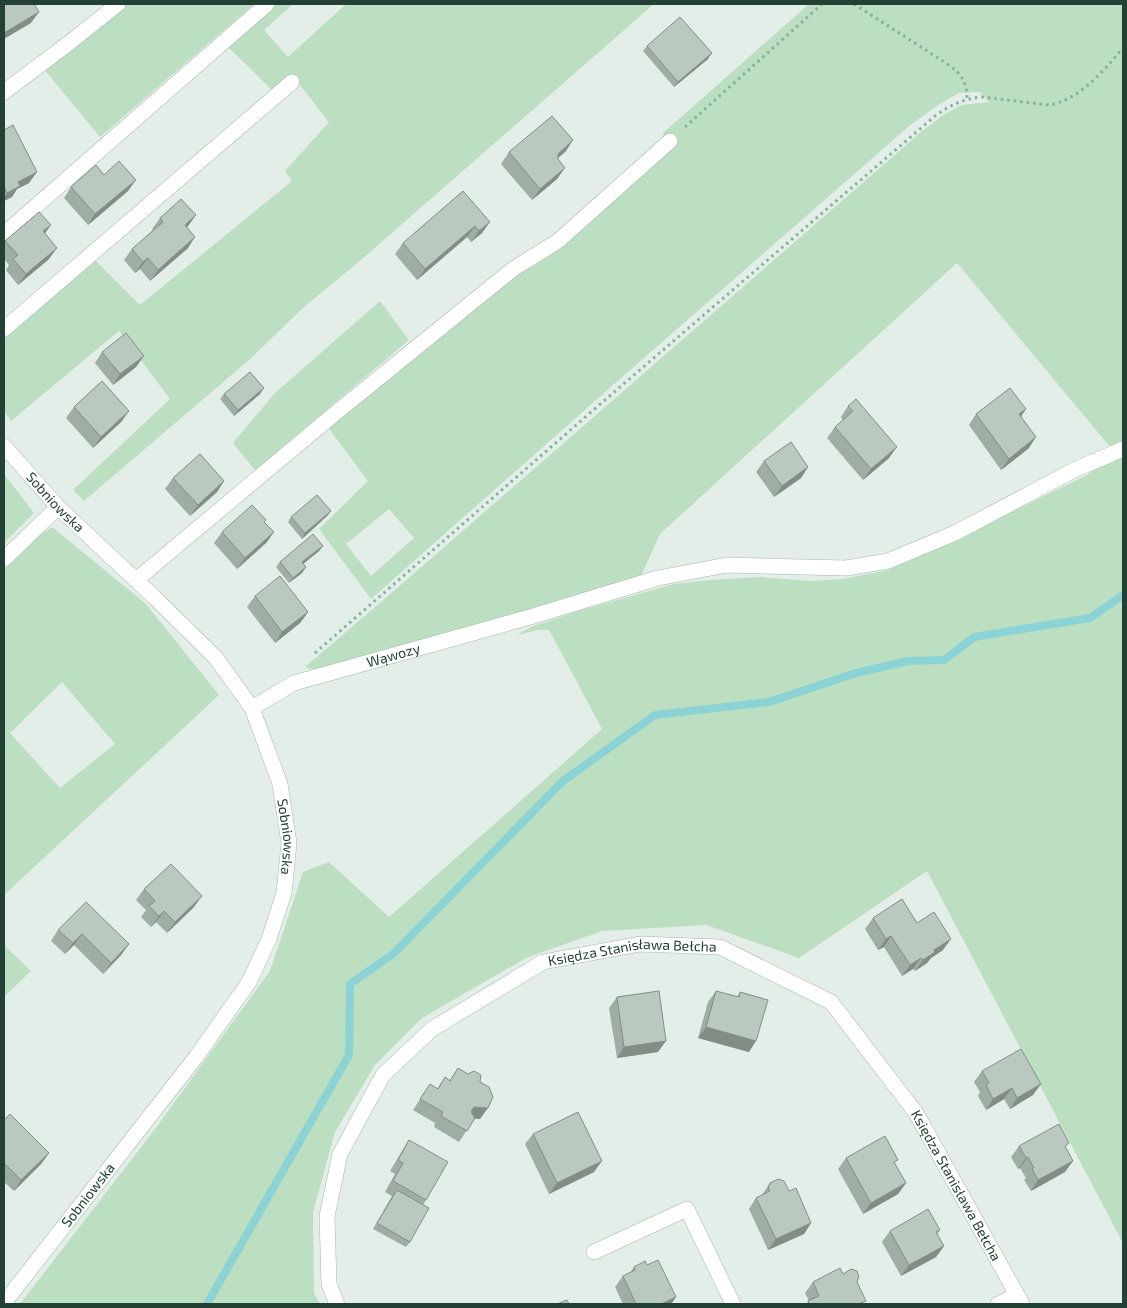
<svg xmlns="http://www.w3.org/2000/svg" width="1127" height="1308" font-family="'Exo 2',sans-serif">
<style>
.green{fill:#bcdfc1;fill-rule:evenodd}
.lines{fill:none;stroke-linecap:round;stroke-linejoin:round}
.stream{stroke:#8bd3d4;stroke-width:8}
.minor-casing{stroke:#a6b6ae;stroke-width:16}
.path{stroke:#83b29d;stroke-width:3;stroke-dasharray:2.5 4;stroke-linecap:butt}
.minor{stroke:#fff;stroke-width:15}
.wall{fill:#9fada5}
.shaded-wall{fill:#828d86}
.building{fill:#b9c9c0;stroke:#828d86}
.labels{text-anchor:middle;stroke-width:4;stroke-linejoin:round;paint-order:stroke}
.street-label{font-size:14px;fill:#224034;stroke:#f5faf6}
</style>
<rect width="100%" height="100%" fill="#e4eee8"/>
<g class="green">
<path d="M123,4h131l-154,133 -56,-68z"/>
<path d="M276,4h17l-29,26 24,27 58,-53h308l-300,262 -49,40 -56,54 -165,141 -11,-11 97,-91 -51,-68 -108,90 -7,-10v-76l89,-77 47,47 152,-124 -7,-10 44,-49 -38,-48 -19,16 -44,-43z"/>
<path d="M809,4h314v1239l-196,-372 -128,87 -93,-33 -104,6 -76,27 -104,60 -47,47 -40,67 -22,80 1,81 6,11h-300l132,-171 118,-162 33,-99 26,-10 60,55 213,-188 -53,-99h-11l-21,5 14,-8 44,-15 99,-28 35,-4 51,-3 50,4 33,-2 45,-9 44,-19 155,-76 28,-22 -158,-190 -297,271 -20,44 -322,93 -13,-4 91,-78 525,-457 22,-17 19,-10 27,-3 -9,-10 -21,1 -21,12 -30,22 -304,266 -233,206 -52,-70 49,-48 -41,-55 187,-150c34,-15 62,-40 89,-65 22,-19 44,-39 66,-59l-6,-19zM389,509l25,29 -43,38 -25,-32z"/>
<path d="M380,301l29,39 -154,130 -22,-27 42,-50z"/>
<path d="M4,474l30,39 -30,30z"/>
<path d="M52,527l94,77 73,91 -215,200v-326l33,-32zM62,682l53,62 -55,44 -50,-55z"/>
<path d="M4,945l27,26 -27,26z"/>
</g>
<g class="lines">
<path class="stream" d="M207,1304l142,-249 1,-71 43,-30 170,-173 92,-66 114,-13 87,-29 52,-12 36,-1 30,-23 116,-19 33,-23"/>
<g class="minor-casing">
<g id="minor">
<path d="M4,92l65,-49 49,-39"/>
<path d="M4,234l263,-230"/>
<path d="M4,329l288,-247"/>
<path id="s1" d="M4,446l54,61 97,91 61,60 36,50 28,76 9,59 -5,50 -15,46 -20,43 -53,75 -192,246"/>
<path d="M4,559l54,-52"/>
<path d="M136,580l196,-164 181,-147 45,-28 112,-100"/>
<path id="s2" d="M252,708l42,-25 236,-66 128,-39 69,-13 119,3 42,-7 67,-28 119,-63 49,-21"/>
<path d="M594,1252l93,-43 46,95"/>
<path id="s3" d="M337,1304l-8,-20 -2,-68 13,-62 43,-79 49,-46 111,-67 97,-18 80,3 111,55 85,111 106,191"/>
<path d="M998,1304l19,-9"/>
</g>
</g>
<g class="path">
<path d="M854,4l95,61c13,10 18,17 18,34"/>
<path d="M685,127l137,-123"/>
<path d="M315,653l283,-247 337,-290c15,-11 28,-17 47,-19l67,8c32,-6 54,-34 74,-57"/>
</g>
<use href="#minor" class="minor"/>
</g>
<g class="wall">
<path d="M647,46l61,13 -34,28 -31,-36z"/>
<path d="M4,130l25,53 -12,6 -5,8 -8,4z"/>
<path d="M566,151l-8,7 -1,21 -25,21 -31,-36 8,-12z"/>
<path d="M104,175l24,16 -40,34 -24,-27 7,-11z"/>
<path d="M463,191l19,42 -11,9 -4,-5 -50,43 -22,-26 8,-11z"/>
<path d="M196,215l-9,12 1,21 -38,33 -10,-12 -5,4 -11,-13 8,-11 21,-19 -1,-1 8,-11z"/>
<path d="M45,233l4,26 -31,26 -12,-15 3,-5 -5,-6v-16l1,-2z"/>
<path d="M102,352l34,15 -23,18 -18,-22z"/>
<path d="M224,394h36l-26,22 -14,-17z"/>
<path d="M848,406l41,52 -26,22 -36,-42 8,-11 8,-7 -2,-3z"/>
<path d="M74,407l55,4 -8,11 -28,26 -27,-30z"/>
<path d="M1026,409l-5,8 8,31 -28,22 -32,-45 7,-11z"/>
<path d="M764,461l44,6 -7,11 -27,19 -18,-25z"/>
<path d="M173,478l51,3 -7,11 -27,24 -25,-27z"/>
<path d="M331,511l-4,5 -25,23 -14,-17 3,-5z"/>
<path d="M264,522l10,10 -8,11 -29,26 -23,-26 8,-11z"/>
<path d="M323,546l-4,5 -16,13 3,3 -4,6 -13,10 -13,-16 4,-5z"/>
<path d="M255,596l53,16 -8,11 -25,20 -28,-36z"/>
<path d="M144,889l50,18 -27,26 -11,-11 -5,5 -10,-10 5,-7 -10,-10z"/>
<path d="M873,918l44,5 26,27 -12,8 -4,5 -12,8 -2,-2 -11,7 -18,-29 -6,3 -13,-21z"/>
<path d="M58,930l71,14 -8,11 -18,19 -29,-29 -9,9 -14,-13z"/>
<path d="M716,991l21,6 3,-5 9,60 -51,-14 10,-36z"/>
<path d="M617,997l41,55 -41,6 -8,-50z"/>
<path d="M458,1068l22,51 -5,-1 -16,24 -25,-15 1,-4 -22,-13 17,-26 7,5 8,-12 5,3z"/>
<path d="M982,1071l51,24 -23,14 -6,-10 -18,11 -8,-14 2,-4 -6,-10z"/>
<path d="M4,1120l45,33 -8,11 -27,27 -10,-9z"/>
<path d="M533,1134l61,38 -45,22 -24,-50z"/>
<path d="M409,1140l17,60 -3,5 -13,37 -4,5 -33,-18 19,-33 -7,-4 10,-18 -5,-3 12,-20z"/>
<path d="M1019,1146l47,2 -1,24 -34,19 -7,-11 2,-2 -6,-10 -2,1 -7,-12z"/>
<path d="M846,1158l60,25 -8,11 -35,20 -25,-45z"/>
<path d="M770,1183l19,8 22,32 -7,11 -36,16 -19,-41 7,-11 6,-3z"/>
<path d="M940,1230l-3,4 7,12 -8,11 -35,19 -19,-34 8,-11z"/>
<path d="M647,1265l29,32 -5,7h-48l-8,-17 8,-11 7,-3 4,-6z"/>
<path d="M843,1274l14,8 6,22h-57l3,-3 -4,-8 8,-11z"/>
</g>
<g class="shaded-wall">
<path d="M39,12l-8,11 -27,16v-6z"/>
<path d="M712,53l-4,6 -34,28 4,-5z"/>
<path d="M573,140l-7,11 -16,14 8,-11z"/>
<path d="M565,168l-8,11 -25,21 8,-11z"/>
<path d="M37,172l-8,11 -12,6 -5,8 -8,4v-3l3,-5 11,-11z"/>
<path d="M136,180l-8,11 -40,34 7,-11z"/>
<path d="M196,215l-8,11 -11,10 8,-11z"/>
<path d="M490,222l-8,11 -11,9 8,-11z"/>
<path d="M51,225l-8,11v-5z"/>
<path d="M475,226l-8,11 -50,43 8,-11z"/>
<path d="M195,237l-7,11 -38,33 8,-11z"/>
<path d="M57,248l-8,11 -31,26 8,-11z"/>
<path d="M148,258l-8,11 -5,4 8,-11z"/>
<path d="M144,356l-8,11 -23,18 7,-11z"/>
<path d="M264,388l-4,6 -26,22 4,-6z"/>
<path d="M1026,409l-8,11 1,-6z"/>
<path d="M129,411l-8,11 -28,26 8,-11z"/>
<path d="M1036,437l-7,11 -28,22 8,-11z"/>
<path d="M897,447l-8,11 -26,22 8,-11z"/>
<path d="M808,467l-7,11 -27,19 8,-11z"/>
<path d="M224,481l-7,11 -27,24 8,-11z"/>
<path d="M331,511l-4,5 -25,23 3,-6z"/>
<path d="M274,532l-8,11 -29,26 8,-11z"/>
<path d="M323,546l-4,5 -21,17 4,-6z"/>
<path d="M306,567l-4,6 -13,10 4,-5z"/>
<path d="M308,612l-8,11 -25,20 7,-11z"/>
<path d="M202,896l-8,11 -27,26 8,-11z"/>
<path d="M164,911l-8,11 -5,5 8,-11z"/>
<path d="M82,934l-8,11 -9,9 8,-11z"/>
<path d="M891,936l-7,11 -6,3 8,-11z"/>
<path d="M951,939l-8,11 -12,8 -4,5 -12,8 8,-11 11,-10z"/>
<path d="M129,944l-8,11 -18,19 8,-11z"/>
<path d="M921,958l-8,11 -11,7 8,-11z"/>
<path d="M706,1027l50,14 -7,11 -51,-14z"/>
<path d="M666,1041l-8,11 -41,6 7,-11z"/>
<path d="M1041,1084l-8,11 -23,14 7,-11z"/>
<path d="M1012,1088l-8,11 -18,11 7,-11z"/>
<path d="M474,1107l14,1 -8,11 -14,-1z"/>
<path d="M49,1153l-8,11 -27,27 7,-11z"/>
<path d="M1028,1157l-8,11 -2,1 8,-11z"/>
<path d="M602,1161l-8,11 -45,22 8,-11z"/>
<path d="M1073,1161l-8,11 -34,19 7,-11z"/>
<path d="M906,1183l-8,11 -35,20 8,-11z"/>
<path d="M811,1223l-7,11 -36,16 8,-11z"/>
<path d="M944,1246l-8,11 -35,19 8,-11z"/>
<path d="M676,1297l-5,7h-10z"/>
</g>
<g class="building">
<path d="M4,4h30l5,8 -35,21z"/>
<path d="M680,17l32,36 -34,29 -31,-36z"/>
<path d="M552,116l21,24 -15,14v5l7,9 -25,21 -31,-37z"/>
<path d="M13,125l24,47 -19,10 2,4 -13,7 -3,-7v-56z"/>
<path d="M119,161l17,19 -41,34 -24,-27 25,-22 8,10z"/>
<path d="M463,191l27,31 -11,9 -4,-5 -50,43 -22,-26z"/>
<path d="M181,199l15,16 -11,10 10,12 -37,33 -10,-12 -5,4 -11,-13 31,-27 -3,-4z"/>
<path d="M39,212l12,13 -8,6 14,17 -31,26 -13,-15 5,-4 -13,-14z"/>
<path d="M126,333l18,23 -24,18 -18,-22z"/>
<path d="M250,372l14,16 -26,22 -14,-16z"/>
<path d="M102,381l27,30 -28,26 -27,-30z"/>
<path d="M1010,388l16,21 -7,5 17,23 -27,22 -33,-45z"/>
<path d="M856,399l41,48 -26,22 -36,-42 18,-16 -5,-5z"/>
<path d="M791,442l17,25 -26,19 -18,-25z"/>
<path d="M200,454l24,27 -26,24 -25,-27z"/>
<path d="M317,495l14,16 -26,22 -14,-16z"/>
<path d="M252,505l14,15 -2,2 10,10 -29,26 -23,-26z"/>
<path d="M313,534l10,12 -21,16 4,5 -13,11 -13,-16z"/>
<path d="M280,576l28,36 -26,20 -27,-36z"/>
<path d="M171,864l31,32 -27,26 -11,-11 -5,5 -10,-10 6,-5 -11,-12z"/>
<path d="M902,899l15,24 17,-11 17,27 -17,11 1,2 -12,8 -2,-2 -11,7 -19,-29 -5,3 -13,-21z"/>
<path d="M86,902l43,42 -18,19 -29,-29 -9,9 -15,-13z"/>
<path d="M659,991l7,50 -42,6 -7,-50z"/>
<path d="M716,991l23,6 1,-5 28,8 -12,41 -50,-14z"/>
<path d="M1021,1049l20,35 -24,14 -5,-10 -19,11 -7,-14 3,-2 -7,-12z"/>
<path d="M458,1068l10,6 6,-3 7,4 -1,7 9,5 4,10 -5,11 -14,-1 -3,5 4,6 -8,13 -26,-15 2,-4 -23,-13 10,-15 8,5 7,-12 5,4z"/>
<path d="M578,1112l24,49 -45,22 -24,-49z"/>
<path d="M10,1114l39,39 -28,27 -17,-17v-43z"/>
<path d="M1059,1124l10,19 -4,3 8,15 -35,19 -6,-11 2,-1 -6,-11 -2,1 -7,-12z"/>
<path d="M885,1136l13,24 -4,2 12,21 -35,20 -25,-45z"/>
<path d="M409,1140l39,22 -22,38 -33,-19 10,-18 -5,-3z"/>
<path d="M778,1179l6,2 5,10 7,-3 15,35 -35,16 -20,-41 14,-7 -2,-3 2,-5z"/>
<path d="M397,1190l32,18 -19,34 -33,-19z"/>
<path d="M928,1209l12,21 -4,2 8,14 -35,19 -19,-34z"/>
<path d="M658,1260l18,37 -15,7h-25l-13,-28 12,-6 -1,-3 11,-6 2,4z"/>
<path d="M840,1268l3,6 8,-5 6,2 2,6 -2,5 9,19 -8,3h-49l-1,-3 11,-5 -6,-14z"/>
<path d="M567,1300l2,4h-12z"/>
</g>
<g class="labels">
<g class="street-label">
<text dy="5" stroke="none"><textPath href="#s1" startOffset="76">Sobniowska</textPath></text>
<text dy="5" stroke="none"><textPath href="#s2" startOffset="152">Wąwozy</textPath></text>
<text dy="5" stroke="none"><textPath href="#s1" startOffset="496">Sobniowska</textPath></text>
<text dy="5" stroke="none"><textPath href="#s3" startOffset="530">Księdza Stanisława Bełcha</textPath></text>
<text dy="5" stroke="none"><textPath href="#s3" startOffset="965">Księdza Stanisława Bełcha</textPath></text>
<text transform="translate(88 1195) rotate(-52)" y="5">Sobniowska</text>
</g>
</g>
<rect width="1127" height="1308" fill="none" stroke="#224034" stroke-width="10"/>
</svg>
